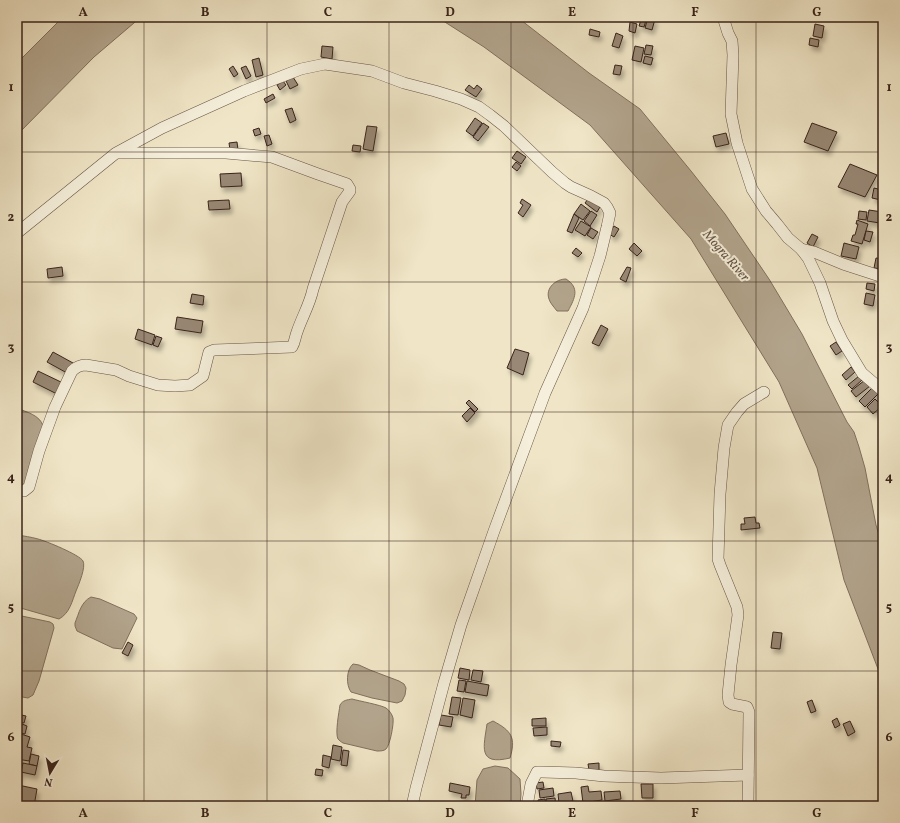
<svg xmlns="http://www.w3.org/2000/svg" width="900" height="823" font-family="Vollkorn,serif">
<style>
.water{fill:#b2a48c;stroke:#82705e}
.building{fill:#988874;stroke:#39231a;filter:url(#shadow)}
.lines{fill:none;stroke-linecap:round;stroke-linejoin:round}
.street-casing{stroke:#675445;stroke-width:12}
.street{stroke:#f5efdb;stroke-width:11}
.grid{fill:none;stroke:#39231a;stroke-width:1;stroke-opacity:0.55}
.labels{text-anchor:middle;stroke-width:4;stroke-linejoin:round;paint-order:stroke}
.water-label{font-size:13px;font-style:italic;fill:#635042;stroke:#f5efdb}
.neatline{fill:none;stroke:#39231a;stroke-width:1.5}
.grid-label{font-size:13px;text-anchor:middle;font-weight:bold;fill:#39231a}
</style>
<defs>
<filter id="shadow"><feDropShadow dx="2.5" dy="4.5" stdDeviation="2" flood-color="#0004"/></filter>
</defs>
<rect width="100%" height="100%" fill="#f0e6c7"/>
<filter id="stains"><feTurbulence type="fractalNoise" baseFrequency=".005" numOctaves="4"/><feColorMatrix values="0 0 0 0 .2 0 0 0 0 .09 0 0 0 0 .02 0 0 0 .5 -.17"/></filter>
<radialGradient id="worn" r=".72"><stop offset=".6" stop-color="#630" stop-opacity="0"/><stop offset="1" stop-color="#630" stop-opacity=".3"/></radialGradient>
<g class="water">
<path d="M65,17h76l-47,40 -77,78v-72l43,-43z"/>
<path d="M437,17h80l72,56 51,36 51,62 34,43 44,65 33,55 45,88 7,10 5,15 6,21 11,57 7,24v133l-39,-102 -27,-112 -38,-86 -88,-143 -101,-114 -106,-78z"/>
<path d="M566,279c14,9 9,19 2,32h-11c-3,-4 -7,-8 -8,-12 -4,-11 7,-20 17,-20z"/>
<path d="M17,408c9,4 23,7 26,18l-18,60 -8,2z"/>
<path d="M17,535c7,1 14,2 21,4 8,2 42,16 45,22 3,6 -4,23 -7,30 -4,10 -6,22 -17,28l-42,-12z"/>
<path d="M91,597l9,2 34,15 3,4 -15,31 -9,-1 -36,-17 -2,-5v-3c4,-10 6,-21 16,-26z"/>
<path d="M17,615l33,7 3,2 1,4 -15,53 -6,14 -5,3 -11,-2z"/>
<path d="M353,664l6,1 11,5 29,11 5,3 2,4 -1,7 -3,6 -5,2 -25,-5 -21,-6c-5,-7 -5,-22 2,-28z"/>
<path d="M352,699c7,2 29,6 34,9 3,2 6,6 7,10 1,6 -3,27 -7,31 -2,2 -6,2 -9,2l-34,-8c-2,-1 -4,-3 -5,-4 -3,-6 1,-27 2,-34 3,-5 7,-5 12,-6z"/>
<path d="M493,721c19,10 23,17 17,37 -33,8 -26,-12 -23,-34z"/>
<path d="M495,766l13,2 12,11 1,15 -1,12h-45l2,-26 6,-11z"/>
</g>
<g class="building">
<path d="M642,17h5l-3,10 -5,-1z"/>
<path d="M648,17l7,2 -3,11 -7,-2z"/>
<path d="M630,22l7,2 -2,9 -6,-2z"/>
<path d="M815,24l9,2 -2,12 -9,-2z"/>
<path d="M590,29l10,3 -1,5 -10,-2z"/>
<path d="M616,33l7,3 -4,12 -7,-2z"/>
<path d="M810,38l9,2 -1,7 -9,-2z"/>
<path d="M646,45l7,1 -2,9 -7,-1z"/>
<path d="M322,46l11,1 -1,12 -11,-2z"/>
<path d="M635,46l9,2 -3,14 -9,-2z"/>
<path d="M645,56l8,2 -2,7 -8,-2z"/>
<path d="M259,58l4,17 -7,2 -4,-17z"/>
<path d="M615,65l7,1 -2,9 -7,-1z"/>
<path d="M233,66l5,8 -4,3 -5,-8z"/>
<path d="M246,66l5,10 -5,3 -5,-11z"/>
<path d="M293,77l5,8 -8,4 -4,-8z"/>
<path d="M283,81l3,4 -6,5 -3,-5z"/>
<path d="M469,85l5,4 3,-4 5,4 -6,8 -11,-7z"/>
<path d="M273,94l2,4 -9,5 -2,-4z"/>
<path d="M292,108l4,12 -6,3 -5,-13z"/>
<path d="M475,118l7,5 -9,13 -7,-5z"/>
<path d="M483,123l6,4 -11,14 -5,-4z"/>
<path d="M812,123l25,9 -9,19 -24,-9z"/>
<path d="M367,126l10,1 -4,24 -10,-2z"/>
<path d="M259,128l2,6 -6,2 -2,-6z"/>
<path d="M726,133l3,11 -13,3 -3,-11z"/>
<path d="M269,135l3,9 -5,2 -3,-10z"/>
<path d="M237,142l1,8h-8l-1,-7z"/>
<path d="M353,145l8,1 -1,6 -8,-1z"/>
<path d="M517,151l9,6 -5,7 -9,-6z"/>
<path d="M516,162l5,4 -4,5 -5,-4z"/>
<path d="M850,164l27,11 -12,22 -27,-10z"/>
<path d="M241,173l1,13 -21,1 -1,-13z"/>
<path d="M874,188l8,2 -1,10 -9,-2z"/>
<path d="M522,199l9,6 -8,12 -5,-4 5,-8 -3,-2z"/>
<path d="M588,199l12,8 -3,5 -12,-9z"/>
<path d="M229,200l1,9 -21,1 -1,-9z"/>
<path d="M581,204l9,7 -7,9 -9,-6z"/>
<path d="M869,210l13,2 -2,11 -13,-2z"/>
<path d="M591,211l6,4 -7,11 -6,-5z"/>
<path d="M859,211l8,1 -1,8 -8,-1z"/>
<path d="M574,214l5,4 -7,15 -5,-2z"/>
<path d="M857,220l11,4 -6,20 -11,-3 2,-6h2l3,-11h-2z"/>
<path d="M581,221l10,6 -6,9 -10,-6z"/>
<path d="M614,226l5,3 -5,8 -5,-3z"/>
<path d="M591,228l7,4 -5,7 -6,-4z"/>
<path d="M866,231l7,1 -3,10 -6,-2z"/>
<path d="M812,234l6,3 -5,10 -6,-4z"/>
<path d="M634,243l8,8 -5,5 -8,-7z"/>
<path d="M844,243l15,4 -3,12 -15,-3z"/>
<path d="M576,248l6,5 -4,4 -6,-4z"/>
<path d="M876,258l7,1 -1,10 -8,-1z"/>
<path d="M62,267l1,9 -15,2 -1,-9z"/>
<path d="M627,267l4,1 -5,14 -6,-3z"/>
<path d="M867,283l8,1 -1,7 -8,-2z"/>
<path d="M866,293l9,2 -2,11 -9,-2z"/>
<path d="M192,294l12,2 -1,9 -13,-2z"/>
<path d="M177,317l26,4 -2,12 -26,-4z"/>
<path d="M601,325l7,4 -9,17 -7,-3z"/>
<path d="M138,329l17,6 -3,10 -17,-6z"/>
<path d="M156,336l6,2 -4,9 -5,-2z"/>
<path d="M836,342l6,9 -6,4 -6,-9z"/>
<path d="M515,349l14,4 -6,22 -16,-7z"/>
<path d="M53,352l20,11 -6,10 -20,-11z"/>
<path d="M851,367l4,5 -9,8 -4,-5z"/>
<path d="M38,371l25,12 -6,11 -24,-12z"/>
<path d="M859,376l3,4 -10,9 -4,-4z"/>
<path d="M865,380l5,6 -14,11 -5,-6z"/>
<path d="M874,386l6,6 -15,15 -6,-6z"/>
<path d="M875,399l7,7 -9,8 -6,-7z"/>
<path d="M469,400l9,9 -3,3 -9,-9z"/>
<path d="M470,408l5,5 -8,9 -5,-6z"/>
<path d="M755,517l1,6h3l1,5 -19,2v-6h4l-1,-6z"/>
<path d="M773,632l9,1 -2,16 -9,-1z"/>
<path d="M128,642l5,3 -5,11 -6,-3z"/>
<path d="M460,668l10,2 -1,10 -11,-2z"/>
<path d="M473,670l10,1 -2,11 -10,-2z"/>
<path d="M459,680l7,1 -2,11 -7,-1z"/>
<path d="M467,681l22,4 -2,11 -22,-4z"/>
<path d="M452,697l9,1 -3,17 -9,-1z"/>
<path d="M463,698l12,2 -3,18 -12,-3z"/>
<path d="M812,700l4,11 -5,2 -4,-11z"/>
<path d="M17,714l9,2 -2,7 -7,-1z"/>
<path d="M441,715l12,2 -2,10 -12,-2z"/>
<path d="M546,718v8h-14v-7z"/>
<path d="M837,718l3,7 -5,3 -3,-7z"/>
<path d="M850,721l5,11 -7,4 -5,-12z"/>
<path d="M22,724l5,2 -2,8 -5,-1z"/>
<path d="M547,727v8l-13,1 -1,-8z"/>
<path d="M21,734l9,3 -3,10 5,1 -3,13 -12,-2v-10z"/>
<path d="M551,741l10,1 -1,5 -9,-1z"/>
<path d="M333,745l9,2 -2,14 -9,-2z"/>
<path d="M343,750l6,1 -2,15 -6,-1z"/>
<path d="M31,754l8,2 -2,10 -8,-2z"/>
<path d="M323,755l8,2 -2,11 -7,-2z"/>
<path d="M17,761l5,1 -3,17 -2,-1z"/>
<path d="M23,763l14,3 -2,9 -14,-3z"/>
<path d="M599,763v7h-10l-1,-6z"/>
<path d="M316,769l7,1 -1,6 -7,-1z"/>
<path d="M17,780h2l-1,5 19,4 -3,17h-17z"/>
<path d="M543,782l1,6 -7,1 -1,-6z"/>
<path d="M450,783l20,4 -1,8h-3v3h-5l1,-4 -13,-3z"/>
<path d="M641,784h12v14h-11z"/>
<path d="M588,786l1,6 12,-1 1,9 -19,3 -2,-16z"/>
<path d="M553,788l1,8 -14,2 -1,-8z"/>
<path d="M620,791l1,8 -16,2 -1,-9z"/>
<path d="M571,792l2,9 -14,2 -1,-9z"/>
<path d="M555,798l1,8h-9l-1,-7z"/>
<path d="M545,799l1,7h-7l-1,-6z"/>
</g>
<g class="lines">
<g class="street-casing">
<g id="street">
<path d="M723,17l5,16 4,8 1,14 -2,59 6,29 15,46 14,22 11,13 11,14 13,11 7,9 12,25 13,38 9,19 20,33 21,18"/>
<path d="M17,233l99,-80 46,-25 82,-37 57,-22 24,-5 47,7 32,12 31,8 26,8 18,8 11,8 14,11 48,46 13,11 6,4 20,9 13,7 3,4 3,6 -3,14 -7,29 -17,52 -38,85 -51,138 -33,94 -17,58 -28,105 -4,18"/>
<path d="M801,249l13,3 29,12 40,13"/>
<path d="M17,491h7l5,-4 10,-36 16,-44 17,-36c4,-4 8,-6 14,-6l30,5 13,6 29,9 17,1 15,-1 13,-9 6,-24 5,-2 78,-3c3,-5 3,-10 5,-15 5,-15 13,-28 16,-43l29,-87 8,-11v-2l-3,-5 -29,-10 -46,-17 -46,-4h-107"/>
<path d="M527,806l4,-22 6,-12h5l34,1 28,3 57,2 87,-3"/>
<path d="M749,806l-1,-2 1,-92 -2,-5 -15,-3 -3,-2 -1,-7 3,-30 7,-50 -1,-8 -17,-42 -2,-6 2,-65 4,-46 4,-23 9,-13 7,-8 20,-12"/>
</g>
</g>
<use href="#street" class="street"/>
</g>
<path class="grid" d="M144,17v789M267,17v789M389,17v789M511,17v789M633,17v789M756,17v789M17,152h866M17,282h866M17,412h866M17,541h866M17,671h866"/>
<g class="labels">
<g class="water-label">
<text transform="translate(727 255) rotate(49)" y="5">Mogra River</text>
</g>
</g>
<rect width="900" height="823" fill="none" stroke="#f0e6c7" stroke-width="44"/>
<g transform="translate(50 773) rotate(190)" stroke="#f5efdb" stroke-width="3" paint-order="stroke">
<path d="M0-3L7 15L0 10L-7 15Z" fill="#39231a"/>
<text y="-6" font-size="11" font-weight="bold" text-anchor="middle" fill="#39231a">N</text>
</g>
<rect x="22" y="22" width="856" height="779" class="neatline"/>
<g class="grid-label">
<text x="83" y="16">A</text>
<text x="205" y="16">B</text>
<text x="328" y="16">C</text>
<text x="450" y="16">D</text>
<text x="572" y="16">E</text>
<text x="695" y="16">F</text>
<text x="817" y="16">G</text>
<text x="11" y="91">1</text>
<text x="889" y="91">1</text>
<text x="11" y="221">2</text>
<text x="889" y="221">2</text>
<text x="11" y="351">3</text>
<text x="889" y="351">3</text>
<text x="11" y="481">4</text>
<text x="889" y="481">4</text>
<text x="11" y="611">5</text>
<text x="889" y="611">5</text>
<text x="11" y="741">6</text>
<text x="889" y="741">6</text>
<text x="83" y="817">A</text>
<text x="205" y="817">B</text>
<text x="328" y="817">C</text>
<text x="450" y="817">D</text>
<text x="572" y="817">E</text>
<text x="695" y="817">F</text>
<text x="817" y="817">G</text>
</g>
<rect width="100%" height="100%" filter="url(#stains)"/>
<rect width="100%" height="100%" fill="url(#worn)"/>
</svg>
